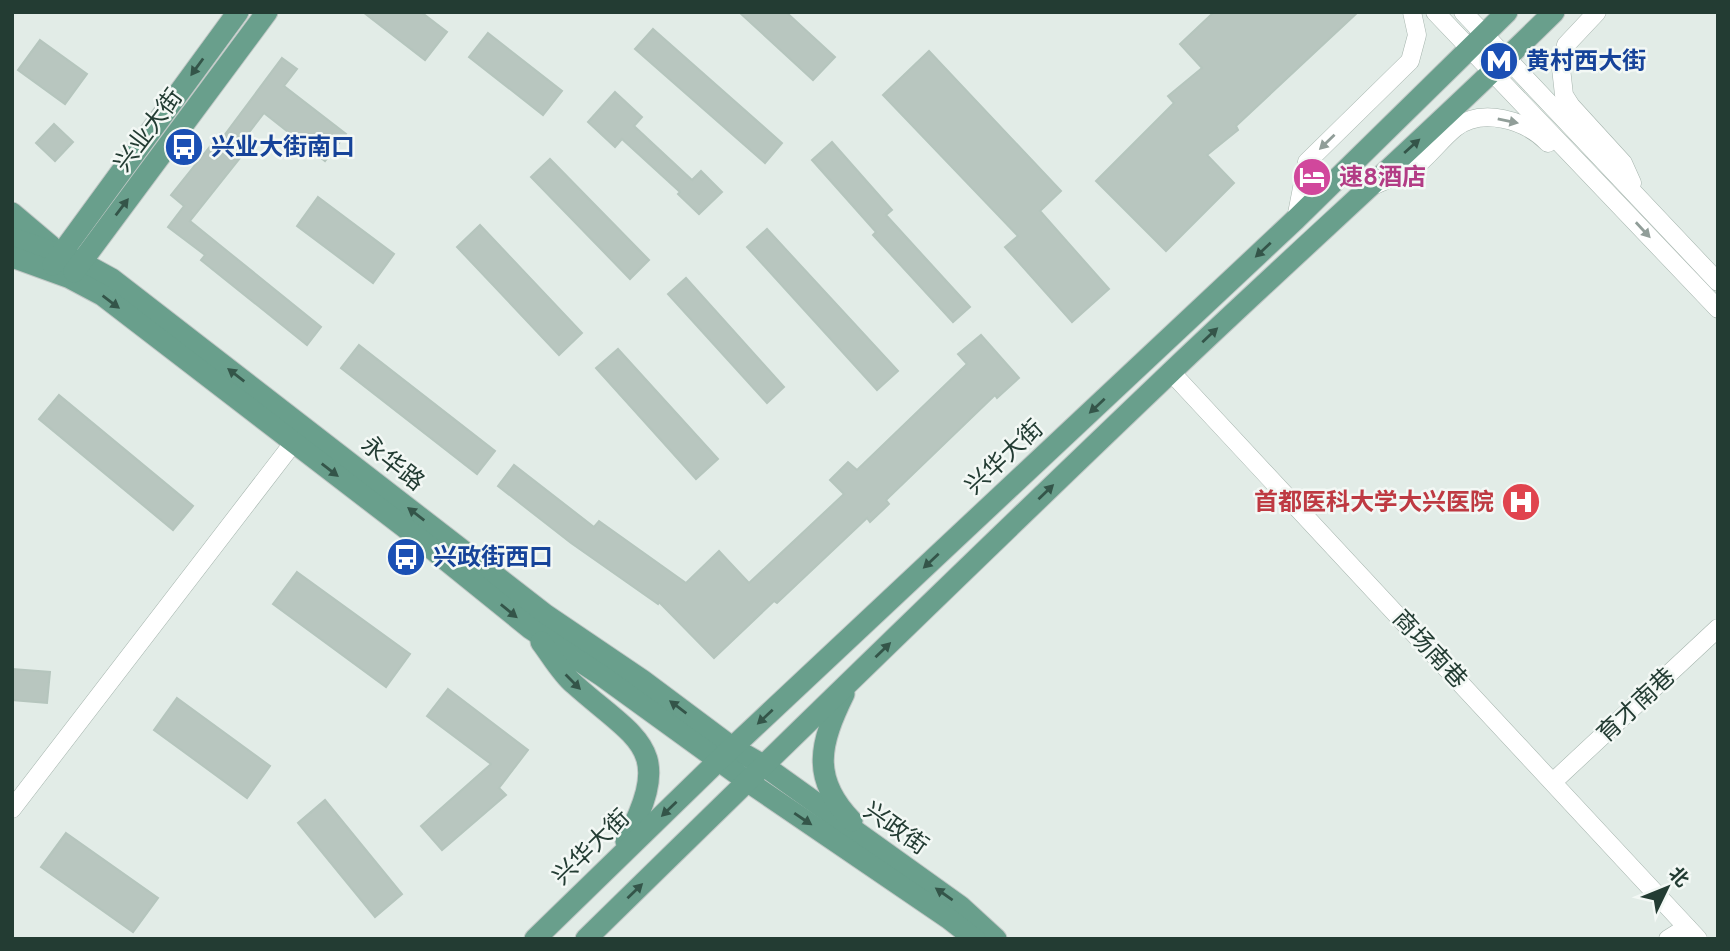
<svg xmlns="http://www.w3.org/2000/svg" width="1730" height="951" font-family="Overpass,'Noto Sans SC',sans-serif">
<style>
.building{fill:#b8c6bf;stroke:#b5c5bd;stroke-width:2}
.lines{fill:none;stroke-linecap:round;stroke-linejoin:round}
.minor-casing{stroke:#a5b4ad;stroke-width:19}
.major-casing{stroke:#c1c8c6;stroke-width:23}
.minor{stroke:#fff;stroke-width:18}
.major{stroke:#699f8c;stroke-width:21}
.oneway{fill:#345549}
.oneway2{fill:#919e99}
.labels{text-anchor:middle;stroke-width:5;stroke-linejoin:round;paint-order:stroke}
.transit-label{font-size:24px;font-weight:bold;fill:#164399;stroke:#f3f8f5;text-anchor:start}
.street-label{font-size:24px;fill:#233c33;stroke:#f3f8f5}
.hotel-label{font-size:24px;font-weight:bold;fill:#b23c85;stroke:#f3f8f5;text-anchor:start}
.health-label{font-size:24px;font-weight:bold;fill:#be3a42;stroke:#f3f8f5;text-anchor:end}
</style>
<rect width="100%" height="100%" fill="#e2ece7"/>
<g class="building">
<path d="M363,12h58l26,20 -22,28z"/>
<path d="M739,12h47l49,45 -22,23z"/>
<path d="M1214,12h144l-122,114 2,4 -31,25 27,28 -68,68 -70,-70 78,-78 -6,-7 34,-28 -22,-24z"/>
<path d="M653,29l129,114 -17,20 -130,-114z"/>
<path d="M488,33l74,58 -19,24 -74,-58z"/>
<path d="M40,40l47,34 -22,30 -47,-34z"/>
<path d="M929,51l132,140 -21,20 69,78 -37,33 -67,-75 13,-11 -135,-141z"/>
<path d="M282,58l15,11 -13,17 62,48 -21,27 -61,-48 -27,35 7,5 -54,68 131,106 -14,18 -106,-85 4,-5 -37,-28 16,-21 -13,-11 49,-61 3,3z"/>
<path d="M615,92l27,25 -8,9 58,54 9,-9 21,21 -23,22 -21,-20 2,-2 -58,-53 -7,8 -27,-25z"/>
<path d="M54,124l19,18 -18,19 -19,-18z"/>
<path d="M832,142l60,68 -6,5 84,92 -17,15 -80,-87 3,-3 -64,-72z"/>
<path d="M550,159l99,101 -19,19 -99,-102z"/>
<path d="M318,197l76,57 -21,29 -76,-57z"/>
<path d="M480,225l102,108 -23,22 -102,-108z"/>
<path d="M767,229l131,142 -21,19 -130,-143z"/>
<path d="M686,278l98,109 -17,16 -99,-109z"/>
<path d="M981,335l38,43 -22,20 -2,-3 -109,105 3,4 -19,18 -3,-4 -90,85 -3,-2 -60,57 -55,-56 -1,2 -87,-61 -73,-57 16,-21 80,62 5,-6 87,62 33,-32 30,32 95,-89 -14,-14 18,-18 9,8 110,-106 -9,-10z"/>
<path d="M359,345l136,106 -18,23 -136,-106z"/>
<path d="M618,349l100,110 -22,20 -100,-111z"/>
<path d="M59,395l134,111 -20,24 -134,-111z"/>
<path d="M297,572l113,82 -24,33 -113,-83z"/>
<path d="M12,669l38,3 -3,31 -35,-3z"/>
<path d="M448,689l80,61 -29,38 7,7 -64,55 -21,-24 70,-62 -64,-48z"/>
<path d="M177,698l93,68 -23,32 -93,-68z"/>
<path d="M325,800l77,94 -27,23 -77,-94z"/>
<path d="M66,833l92,65 -25,34 -92,-65z"/>
</g>
<g class="lines">
<g class="minor-casing">
<g id="minor">
<path d="M1435,12l283,297"/>
<path d="M1463,12l255,270"/>
<path d="M1597,12l-31,33 -5,23 3,27 7,11 52,57 9,20"/>
<path d="M1377,184c11,-5 25,-9 35,-15 16,-11 28,-29 43,-41 27,-21 71,-8 93,15"/>
<path d="M1296,219l11,-57 103,-101 7,-26 -5,-23"/>
<path d="M1171,372l527,567"/>
<path d="M1554,781l164,-153"/>
<path d="M12,809l282,-367"/>
<path d="M1668,939l19,-12"/>
</g>
</g>
<g class="major-casing">
<g id="major">
<path d="M12,213l39,33"/>
<path d="M12,238l69,24 31,17 434,336 96,65 91,68 30,17 197,141 36,33"/>
<path d="M12,257l58,21 32,17 319,245 110,89 71,47 145,105 201,137 27,21"/>
<path d="M53,265l185,-253"/>
<path d="M74,272l193,-260"/>
<path d="M541,642c10,13 20,31 33,42 65,58 101,63 52,157"/>
<path d="M844,694c-24,49 -34,84 8,127"/>
<path d="M535,939l183,-178 578,-542 211,-207"/>
<path d="M586,939c194,-190 389,-380 585,-567 127,-121 258,-237 383,-360"/>
</g>
</g>
<use href="#minor" class="minor"/>
<use href="#major" class="major"/>
</g>
<defs><path id="oneway-solid" d="M-6-.8H1V-3.2L6.5 0L1 3.2V.8H-6Z" transform="scale(1.75)"/></defs>
<g class="oneway">
<use href="#oneway-solid" transform="translate(197 67) rotate(126)"/>
<use href="#oneway-solid" transform="translate(1412 146) rotate(-42)"/>
<use href="#oneway-solid" transform="translate(122 207) rotate(-53)"/>
<use href="#oneway-solid" transform="translate(1263 250) rotate(137)"/>
<use href="#oneway-solid" transform="translate(111 302) rotate(37)"/>
<use href="#oneway-solid" transform="translate(1210 335) rotate(-43)"/>
<use href="#oneway-solid" transform="translate(236 375) rotate(-142)"/>
<use href="#oneway-solid" transform="translate(1097 406) rotate(137)"/>
<use href="#oneway-solid" transform="translate(330 470) rotate(38)"/>
<use href="#oneway-solid" transform="translate(1046 492) rotate(-44)"/>
<use href="#oneway-solid" transform="translate(416 514) rotate(-142)"/>
<use href="#oneway-solid" transform="translate(931 561) rotate(137)"/>
<use href="#oneway-solid" transform="translate(509 611) rotate(39)"/>
<use href="#oneway-solid" transform="translate(883 650) rotate(-44)"/>
<use href="#oneway-solid" transform="translate(573 682) rotate(45)"/>
<use href="#oneway-solid" transform="translate(678 707) rotate(-143)"/>
<use href="#oneway-solid" transform="translate(765 717) rotate(137)"/>
<use href="#oneway-solid" transform="translate(669 809) rotate(136)"/>
<use href="#oneway-solid" transform="translate(803 819) rotate(34)"/>
<use href="#oneway-solid" transform="translate(635 891) rotate(-44)"/>
<use href="#oneway-solid" transform="translate(944 894) rotate(-145)"/>
</g>
<g class="oneway2">
<use href="#oneway-solid" transform="translate(1508 121) rotate(12)"/>
<use href="#oneway-solid" transform="translate(1327 142) rotate(136)"/>
<use href="#oneway-solid" transform="translate(1643 230) rotate(47)"/>
</g>
<defs>
<g id="metro-disc" transform="scale(2.0125)"><circle r="9.5" fill="#1a4fb4" stroke="#f3f8f5"/><path d="M-5.5 5V-5H-3L0 0L3-5H5.5V5H3V-.5L0 4L-3-.5V5Z" fill="#fff"/></g>
<g id="bus-disc" transform="scale(2.0125)"><circle r="9.5" fill="#1a4fb4" stroke="#f3f8f5"/><path d="M-5-6H5V4H4V6H2V4H-2V6H-4V4H-5ZM-3.5-4V0h7V-4ZM-3.5 1.2v1.5H-2V1.2ZM2 1.2v1.5H3.5V1.2Z" fill="#fff"/></g>
<g id="hotel-disc" transform="scale(2.0125)"><circle r="9.5" fill="#d1479c" stroke="#f3f8f5"/><path d="M-6-4.5h1.5V1H6V5H4.5V3h-9V5H-6ZM-4 0a1.8 1.8 0 1 1 3.6 0ZM.5 0V-2.5h3Q6-2.5 6 0Z" fill="#fff"/></g>
<g id="hospital-disc" transform="scale(2.0125)"><circle r="9.5" fill="#e0444e" stroke="#f3f8f5"/><path d="M-5-5h3v3.5h4V-5h3V5h-3V1.5h-4V5h-3Z" fill="#fff"/></g>
</defs>
<g fill-rule="evenodd">
<use href="#metro-disc" x="1499" y="61"/>
<use href="#bus-disc" x="184" y="147"/>
<use href="#hotel-disc" x="1312" y="177"/>
<use href="#hospital-disc" x="1521" y="502"/>
<use href="#bus-disc" x="406" y="557"/>
</g>
<g class="labels">
<g class="transit-label">
<text x="1526" y="69">黄村西大街</text>
<text x="211" y="155">兴业大街南口</text>
<text x="433" y="565">兴政街西口</text>
</g>
<g class="street-label">
<text transform="translate(148 130) rotate(-53)" y="8">兴业大街</text>
<text transform="translate(1004 457) rotate(-43)" y="8">兴华大街</text>
<text transform="translate(393 463) rotate(38)" y="8">永华路</text>
<text transform="translate(1430 649) rotate(47)" y="8">商场南巷</text>
<text transform="translate(1636 705) rotate(-43)" y="8">育才南巷</text>
<text transform="translate(896 828) rotate(35)" y="8">兴政街</text>
<text transform="translate(591 847) rotate(-44)" y="8">兴华大街</text>
</g>
<g class="hotel-label">
<text x="1339" y="185">速8酒店</text>
</g>
<g class="health-label">
<text x="1494" y="510">首都医科大学大兴医院</text>
</g>
</g>
<rect width="1730" height="951" fill="none" stroke="#233c33" stroke-width="28"/>
<g transform="translate(1667 888) rotate(47)" stroke="#f3f8f5" stroke-width="5" paint-order="stroke">
<path d="M0-5L12 26L0 18L-12 26Z" fill="#233c33"/>
<text y="-10" font-size="19" font-weight="bold" text-anchor="middle" fill="#233c33">北</text>
</g>
</svg>
